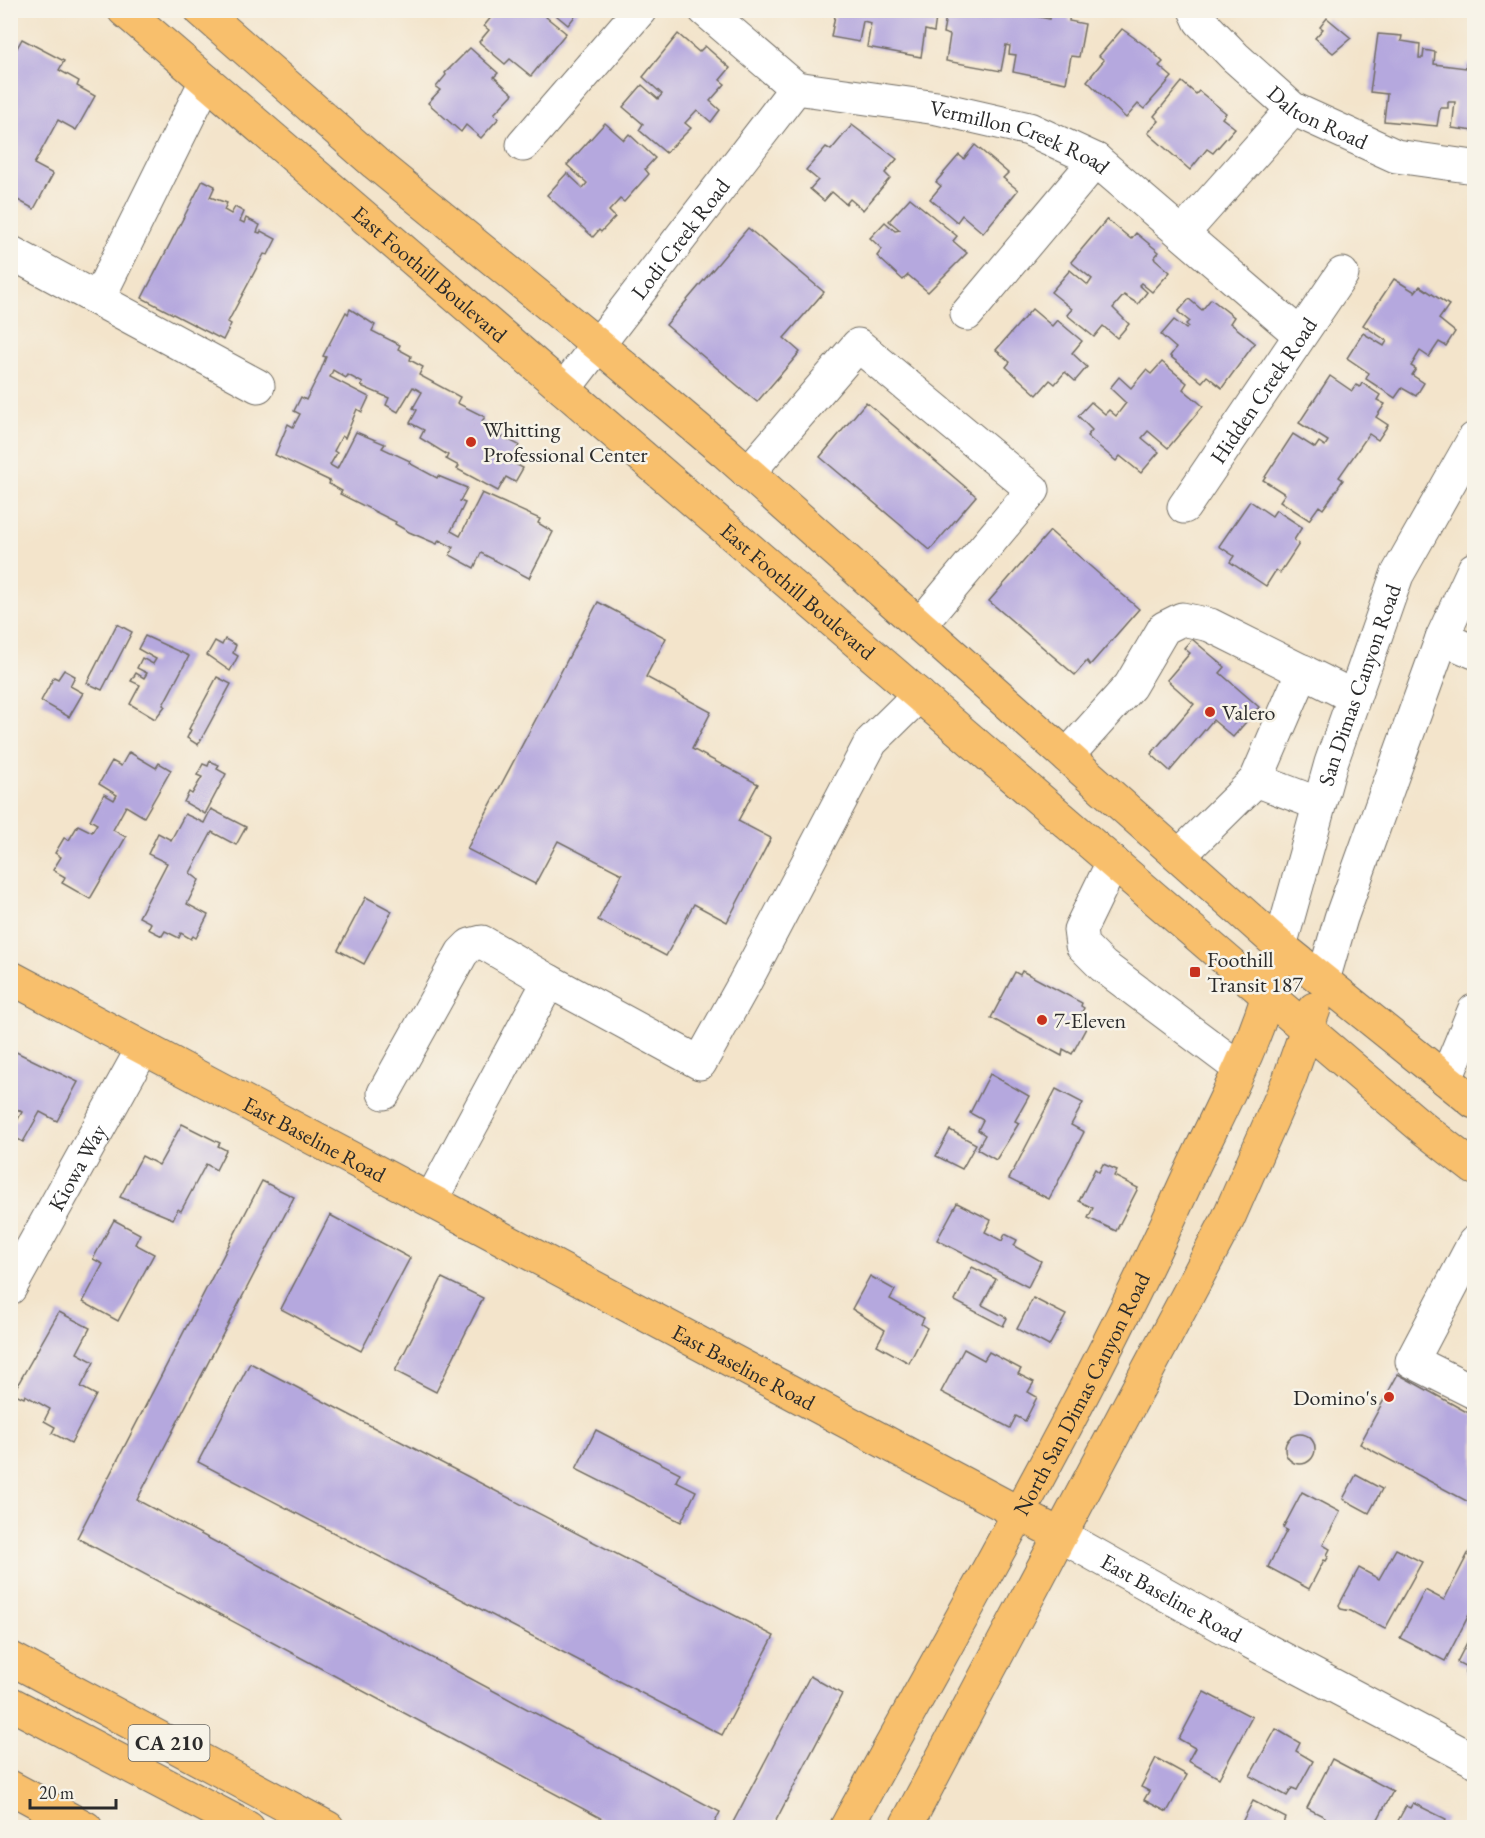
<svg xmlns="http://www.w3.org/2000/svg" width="1485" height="1838" font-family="'EB Garamond',serif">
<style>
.building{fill:#b5a8de}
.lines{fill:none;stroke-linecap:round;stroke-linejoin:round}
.minor-casing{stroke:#716c63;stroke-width:35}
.major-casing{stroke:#716c63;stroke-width:35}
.highway-casing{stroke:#716c63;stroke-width:35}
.minor{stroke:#fff;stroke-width:33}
.major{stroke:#f8bf6c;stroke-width:33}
.highway{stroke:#f8bf6c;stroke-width:33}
.poi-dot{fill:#c8321e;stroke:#f7f3e8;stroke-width:2}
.labels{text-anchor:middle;stroke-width:5;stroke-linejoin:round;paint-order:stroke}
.shield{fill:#f7f3e8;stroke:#686764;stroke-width:1.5}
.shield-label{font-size:21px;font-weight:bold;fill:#2b2b2b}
.street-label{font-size:22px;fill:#2b2b2b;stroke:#f7f3e8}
.poi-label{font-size:22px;fill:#2b2b2b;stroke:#f7f3e8;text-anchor:start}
</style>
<rect width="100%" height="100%" fill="#f7f3e8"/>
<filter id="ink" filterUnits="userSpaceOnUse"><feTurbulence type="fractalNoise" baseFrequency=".0167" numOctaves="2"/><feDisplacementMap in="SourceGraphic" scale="12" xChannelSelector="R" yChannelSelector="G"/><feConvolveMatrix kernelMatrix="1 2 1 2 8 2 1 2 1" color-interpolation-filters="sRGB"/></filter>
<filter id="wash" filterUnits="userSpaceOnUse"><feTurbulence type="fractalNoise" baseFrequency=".008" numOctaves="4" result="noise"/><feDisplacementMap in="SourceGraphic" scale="24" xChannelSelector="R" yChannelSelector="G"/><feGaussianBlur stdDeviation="1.35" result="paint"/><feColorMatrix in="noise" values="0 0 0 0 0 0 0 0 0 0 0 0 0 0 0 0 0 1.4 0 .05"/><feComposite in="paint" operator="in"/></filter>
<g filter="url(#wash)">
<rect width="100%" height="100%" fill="#f3e4cb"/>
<g id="blocks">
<g class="building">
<path d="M497,10h83l-12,15 -17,-14 -5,6 20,16 -35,43 -21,-17 -5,5 -26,-22 10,-12 -5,-4z"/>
<path d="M836,10h101l-3,22 -9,-2 -4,27 -54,-10 4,-24 -8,-2 -4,21 -28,-5z"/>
<path d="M947,10h57l46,9 1,-9h19l-1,11 16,3 -6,33 -8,-1 -5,27 -53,-11 3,-17 -7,-1 1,-8 -4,-1 -5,26 -55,-10 4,-26 -7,-2z"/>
<path d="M1327,18l24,20 -18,15 -18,-15 8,-9 -3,-2z"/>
<path d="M1122,29l28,20 13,13 -4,4 13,11 -28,32 -6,-5 -12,14 -39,-37 17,-21 -5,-4z"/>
<path d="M678,34l21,18 6,-6 25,22 -10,12 5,4 -15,17 10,9 -9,12 -14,-12 -12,13 6,5 -25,25 -27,-23 4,-6 -20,-17 19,-22 16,14 4,-5 -19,-17z"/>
<path d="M1378,34l24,2 -1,5 19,3 -1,14h4l1,-8 11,2 -1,12 32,4v-4l8,-1v68l-22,-3 3,-26h-7v6h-8l-3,18 -53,-5 3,-27 -17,-2z"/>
<path d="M22,39l42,22 -5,9 20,11 -2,5 18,10 -19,34 -18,-10 -24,44 19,10 -19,35 -18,-10 -3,5 -3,-2v-157l7,3z"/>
<path d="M470,48l28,25 -4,4 19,17 -19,20 5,4 -18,20 -15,-13 -5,7 -33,-29 12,-13 -4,-3 10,-12 -1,-2z"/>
<path d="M1182,82l14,12 3,-3 27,22 -4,5 13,10 -22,25 -6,-4 -17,21 -42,-37 11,-12 -5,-5z"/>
<path d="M605,123l19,17 5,-6 26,24 -10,11 4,5 -25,28 -4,-3 -11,12 6,6 -14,15 -2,-2 -6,7 -46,-42 20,-22 16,15 4,-5 -20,-18z"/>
<path d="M852,125l45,34 -12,14 5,5 -27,32 -13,-11 -4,5 -14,-12 -8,9 -14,-12 8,-9 -12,-10 20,-23 5,3z"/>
<path d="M975,145l33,28 -5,5 15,12 -35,43 -21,-18 -5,7 -27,-23 11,-13 -5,-4 23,-27 5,4z"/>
<path d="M203,180l12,6 -5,11 17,6 -3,7 7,4 4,-7 9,5 -4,9 4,2 2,-5 14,7 -3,7 3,1 1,-2 15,8 -8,16 -4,-1 -36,68 3,2 -8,16 -81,-42z"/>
<path d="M910,198l47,38 -4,5 14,12 -39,39 -20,-17 -5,5 -26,-24 5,-7 -12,-11 15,-16 10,9 5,-1 -11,-9z"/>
<path d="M1107,219l24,20 5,-6 23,19 -5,6 16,14 -18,20 -11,-9 -2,2 8,7 -9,12 -14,-9 -11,13 16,16 -12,14 -14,-12 -9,11 -27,-22 5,-6 -21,-17 19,-22 18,15 4,-6 -21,-17z"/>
<path d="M748,228l76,64 -40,46 16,14 -43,50 -91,-77z"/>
<path d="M1394,279l21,13 5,-6 29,19 -10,14 16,13 -9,14 -7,-4 -10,15 -9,-6 -9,15 5,3 -4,6 12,8 -8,13 -14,-8 -7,10 -29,-19 3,-6 -22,-15 16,-25 21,13 3,-5 -24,-16z"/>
<path d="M1189,299l13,11 9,-11 23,18 -4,6 25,20 -33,45 -15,-12 -5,6 -32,-26 6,-8 -15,-13 13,-15 12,9 2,-3 -2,-2 3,-3 -11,-9z"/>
<path d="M350,309l25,16 -3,6 28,14 -2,4 13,7 -1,4 13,7 -4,8 41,22 -3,6 28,14 -3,4 15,8 -2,4 24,12 -8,17 12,6 -8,14 -9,-5 -8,14 -41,-22 2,-3 -13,-7 2,-4 -28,-17 4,-8 -14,-7 7,-13 -4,-2 9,-16 -9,-5 -15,25 -12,-7 3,-7 -28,-12 2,-3 -15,-8 -2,3 -13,-8 -3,7 39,20 -7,15 -5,-3 -12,29 -3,-2 -8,15 3,2 -7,12 7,4 19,-37 29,12 -3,4 28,13 -1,2 28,15 1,-2 29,12 -7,13 5,2 -14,28 9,5 22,-43 58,26 -2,4 15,9 -24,46 -48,-25 -7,15 -24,-13 3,-8 -14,-7 -2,4 -28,-12 -14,-8 1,-2 -56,-28 2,-3 -13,-7 1,-3 -55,-26 13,-31 5,3 7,-13 -6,-3 7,-14 5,3 14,-28 6,-15 -3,-1 23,-44 2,2z"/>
<path d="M1032,309l20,17 5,-6 25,21 -10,12 15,14 -12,14 -10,-9 -10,12 -5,-4 -13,15 -31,-28 4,-5 -14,-12z"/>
<path d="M1162,362l25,21 -4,6 20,17 -35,42 -20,-17 -6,7 17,14 -18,21 -21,-17 -4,5 -29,-25 5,-6 -14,-14 13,-14 14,12 4,-4 7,6 10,-13 -16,-15 9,-11 12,11 15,-18 5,4z"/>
<path d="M1330,376l22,15 4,-6 4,2 2,-4 18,12 -3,5 8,4 -9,13 12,8 -10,15 -9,-6 -30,43 4,3 -10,15 -10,14 -4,-3 -10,14 -29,-19 5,-7 -22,-14 30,-46 22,14 4,-6 6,4 3,-5 -29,-18z"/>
<path d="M866,402l110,94 -46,54 -110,-93z"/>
<path d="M1250,501l22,15 4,-6 26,17 -8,13 5,4 -19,29 -4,-3 -10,16 -36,-24 4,-6 -15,-10z"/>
<path d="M1050,531l89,78 -49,56 -3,-4 -12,14 -86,-74z"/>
<path d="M598,602l68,36 -20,39 65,35 -19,37 66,35 -20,37 33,17 -44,84 -33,-18 -28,52 -68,-36 24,-46 -64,-33 -23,43 -68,-35z"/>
<path d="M117,624l15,8 -30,58 -15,-7z"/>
<path d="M145,636l44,20 -26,49 2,1 -10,13 -25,-15 10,-19 -9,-4 5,-8 8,5 3,-5 -10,-5 5,-10 11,6 3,-5 -18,-10z"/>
<path d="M225,639l11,6 -3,8 5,3 -8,15 -23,-16 8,-14 7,4z"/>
<path d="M1192,639l33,28 -5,6 39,34 -26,30 -20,-17 -43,51 -19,-17 43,-50 -27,-24 23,-27 -6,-5z"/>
<path d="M64,670l11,6 -5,10 13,7 -14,24 -28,-16 13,-24 4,2z"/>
<path d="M217,677l14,7 -33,61 -11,-7 4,-8 -2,-1z"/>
<path d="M129,752l27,16 3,-5 12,7 -27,47 -18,-11 -13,24 13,7 -36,62 -28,-16 3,-6 -12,-7 8,-13 -6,-4 9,-15 5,2 9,-15 14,7 5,-8 -7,-4 14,-26 10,6 3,-5 -18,-11 13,-23 9,5z"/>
<path d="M210,761l9,4 -2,4 9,5 -21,40 -21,-12 5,-10 3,2 10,-17 -5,-2 6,-11 5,2z"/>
<path d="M211,809l35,18 -10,18 -24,-13 -22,41 9,7 -12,24 21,11 -12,23 -3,-2 -2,3 -10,-6 -2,5 -14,-7 -3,5 -14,-7 3,-6 -12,-6 28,-54 -19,-9 10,-21 13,7 14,-26 19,9z"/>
<path d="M366,897l26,14 -28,53 -26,-14z"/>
<path d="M1022,971l60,32 -1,3 3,2 -8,15 10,5 -14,26 -9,-5 -1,7 -71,-38 24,-46 5,3z"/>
<path d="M10,1049l68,33 -21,39 -17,-9 -17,30 -13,-7v-18l7,4 5,-9 -12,-7z"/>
<path d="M990,1074l39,22 -14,25 4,2 -23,37 -19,-11 8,-14 -7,-5 5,-10 -13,-7z"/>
<path d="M1056,1089l27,14 -12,22 13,7 -35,67 -40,-20z"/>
<path d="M182,1124l38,19 -2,3 8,4 -10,20 -10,-6 -25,47 -3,-2 -5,10 -53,-22 22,-41 17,9z"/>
<path d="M950,1130l26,14 -14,25 -26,-13z"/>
<path d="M1103,1164l14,6 -3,6 24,12 -22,43 -28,-13 5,-10 -14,-7 16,-32 4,3z"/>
<path d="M262,1181l32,16 -157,303 583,312 -8,16h-93l-542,-290z"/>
<path d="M957,1203l34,17 -6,12 17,9 3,-7 12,6 -3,6 27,15 -13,26 -91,-47z"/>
<path d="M330,1215l80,43 -49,93 -80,-42z"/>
<path d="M114,1220l26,14 -5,10 19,10 -36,67 -35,-19 20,-38 -10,-5z"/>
<path d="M972,1267l24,12 -14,26 25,13 -4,8 -48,-25z"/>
<path d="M870,1276l25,14 -5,9 34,19 -3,6 6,4 -18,35 -32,-18 8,-15 -33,-21z"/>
<path d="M442,1278l41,20 -47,94 -41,-21z"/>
<path d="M1033,1298l33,17 -17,31 -32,-17z"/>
<path d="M59,1312l31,16 -13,25 17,9 -13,25 15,8 -25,48 -19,-10 3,-6 -11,-6 6,-12 -25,-14 -1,3 -11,-5z"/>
<path d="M964,1349l20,11 5,-8 32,17 -3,5 16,8 -6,10 9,5 -12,24 -9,-5 -6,12 -69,-36z"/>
<path d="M250,1363l524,273 -52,99 -524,-273z"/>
<path d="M1398,1374l76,42v89l-114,-61z"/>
<path d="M596,1430l84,43 -4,8 20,10 -15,31 -105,-53z"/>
<circle cx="1300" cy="1449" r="15"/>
<path d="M1356,1475l26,14 -13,24 -26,-14z"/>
<path d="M1302,1492l38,20 -17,33 7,4 -3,6 2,1 -3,5 -2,-1 -15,29 -41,-22 19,-37 -4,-2z"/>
<path d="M1471,1548l3,1v56l-29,56 -45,-23 25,-48 19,10z"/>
<path d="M1396,1549l26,13 -37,67 -34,-18 -10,-2 -2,-4 20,-37 20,11z"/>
<path d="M1474,1629v48l-9,-5 2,-5 -10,-5z"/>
<path d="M810,1676l32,18 -70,134h-42z"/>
<path d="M1204,1692l48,25 -33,61 -31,-17 7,-13 -16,-9z"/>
<path d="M1276,1729l24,14 -4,8 17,10 -16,29 -5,-2 -5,8 -37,-20z"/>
<path d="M1156,1758l31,17 -20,37 -23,-12 5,-9 -8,-4z"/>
<path d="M1332,1759l61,32 -20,37h-41l-7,-11 -18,-9z"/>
<path d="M1253,1801l33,17 -4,10h-43z"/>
<path d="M1413,1803l33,16 -3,6 5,3h-54l12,-22 4,2z"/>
</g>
</g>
</g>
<g filter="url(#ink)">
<use href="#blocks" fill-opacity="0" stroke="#716c63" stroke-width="1.5"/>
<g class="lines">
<g class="minor-casing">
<g id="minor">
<path id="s1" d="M705,10l91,78 141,20 92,21 67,31 203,174"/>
<path id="s2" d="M1195,10l5,11 35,36 58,52 103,47 78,11"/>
<path d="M523,145l117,-135"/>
<path d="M1183,233l110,-124"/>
<path d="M10,252l248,134"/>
<path d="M98,299l108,-218"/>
<path d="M967,314l129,-154"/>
<path id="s3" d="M564,389l232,-301"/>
<path d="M748,473l110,-128 175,145 -113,135"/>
<path id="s4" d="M1184,507l158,-233"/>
<path d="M1442,638l32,14"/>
<path d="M1067,756l63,-70 34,-58 18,-9 28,6 144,72"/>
<path d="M1256,780l63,24"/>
<path d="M1180,855l76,-75 47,-109"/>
<path d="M1113,862l-33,68 2,15 21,21 136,102"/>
<path id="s5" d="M1280,946l51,-183 66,-188 77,-136"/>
<path d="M1323,980l18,-62 101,-280 32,-69"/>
<path d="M1446,1079l28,-68"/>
<path d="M384,1093l78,-140 8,-8 12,-3 67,39"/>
<path d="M431,1200l118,-219 151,82 44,-79 127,-242 48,-47"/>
<path d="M1474,1243l-62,118 62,31"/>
<path id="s6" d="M10,1288l133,-240"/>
<path id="s7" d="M1060,1535l189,106 225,119"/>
</g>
</g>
<g class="major-casing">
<g id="major">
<path id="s8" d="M124,10l1144,986 156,133 50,39"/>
<path d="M201,10l174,153 222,181 128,108 555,494 194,156"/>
<path id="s9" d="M10,977l1050,558"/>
<path id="s10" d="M846,1828c116,-214 241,-426 341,-648 30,-66 68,-132 86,-203"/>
<path d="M905,1828l323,-609 61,-139 25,-71"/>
</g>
</g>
<g class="highway-casing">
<g id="highway">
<path d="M10,1658l318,170"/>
<path d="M10,1703l238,125"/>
<path d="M10,1787l76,41"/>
</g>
</g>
<use href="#minor" class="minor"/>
<use href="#major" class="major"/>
<use href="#highway" class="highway"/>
</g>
</g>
<g class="poi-dot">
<circle cx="471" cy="442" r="6"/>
<circle cx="1210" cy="712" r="6"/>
<rect x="1189" y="966" width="12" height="12" rx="3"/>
<circle cx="1042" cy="1020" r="6"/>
<circle cx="1389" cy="1397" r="6"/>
</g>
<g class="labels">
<rect class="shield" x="128.5" y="1725" width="81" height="36" rx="4.5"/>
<g class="shield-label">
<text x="169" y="1750">CA 210</text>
</g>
<g class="street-label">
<text dy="8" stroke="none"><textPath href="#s2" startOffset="166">Dalton Road</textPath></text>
<text dy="8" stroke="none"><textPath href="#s1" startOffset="350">Vermillon Creek Road</textPath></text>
<text dy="8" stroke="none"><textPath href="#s3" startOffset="190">Lodi Creek Road</textPath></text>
<text dy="8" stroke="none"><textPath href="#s8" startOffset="404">East Foothill Boulevard</textPath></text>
<text dy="8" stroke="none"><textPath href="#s4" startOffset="141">Hidden Creek Road</textPath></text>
<text dy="8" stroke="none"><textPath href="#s8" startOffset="890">East Foothill Boulevard</textPath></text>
<text dy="8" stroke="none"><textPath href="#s5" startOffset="273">San Dimas Canyon Road</textPath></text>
<text dy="8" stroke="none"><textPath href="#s9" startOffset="345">East Baseline Road</textPath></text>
<text dy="8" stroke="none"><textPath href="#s6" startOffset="138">Kiowa Way</textPath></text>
<text dy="8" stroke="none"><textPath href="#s9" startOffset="831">East Baseline Road</textPath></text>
<text dy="8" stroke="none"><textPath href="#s10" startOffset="494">North San Dimas Canyon Road</textPath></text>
<text dy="8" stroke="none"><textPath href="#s7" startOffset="128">East Baseline Road</textPath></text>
</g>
<g class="poi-label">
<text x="483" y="437">Whitting<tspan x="483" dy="25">Professional Center</tspan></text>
<text x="1222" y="720">Valero</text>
<text x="1207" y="967">Foothill<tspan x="1207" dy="25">Transit 187</tspan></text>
<text x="1054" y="1028">7-Eleven</text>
<text x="1377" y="1405" text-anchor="end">Domino's</text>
</g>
</g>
<rect width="1485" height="1838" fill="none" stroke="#f7f3e8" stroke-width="36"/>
<path d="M30 1799v9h86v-9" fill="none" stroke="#2b2b2b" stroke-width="3"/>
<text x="39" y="1799" font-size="18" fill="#2b2b2b" stroke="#f7f3e8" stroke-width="4.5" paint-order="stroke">20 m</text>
</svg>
